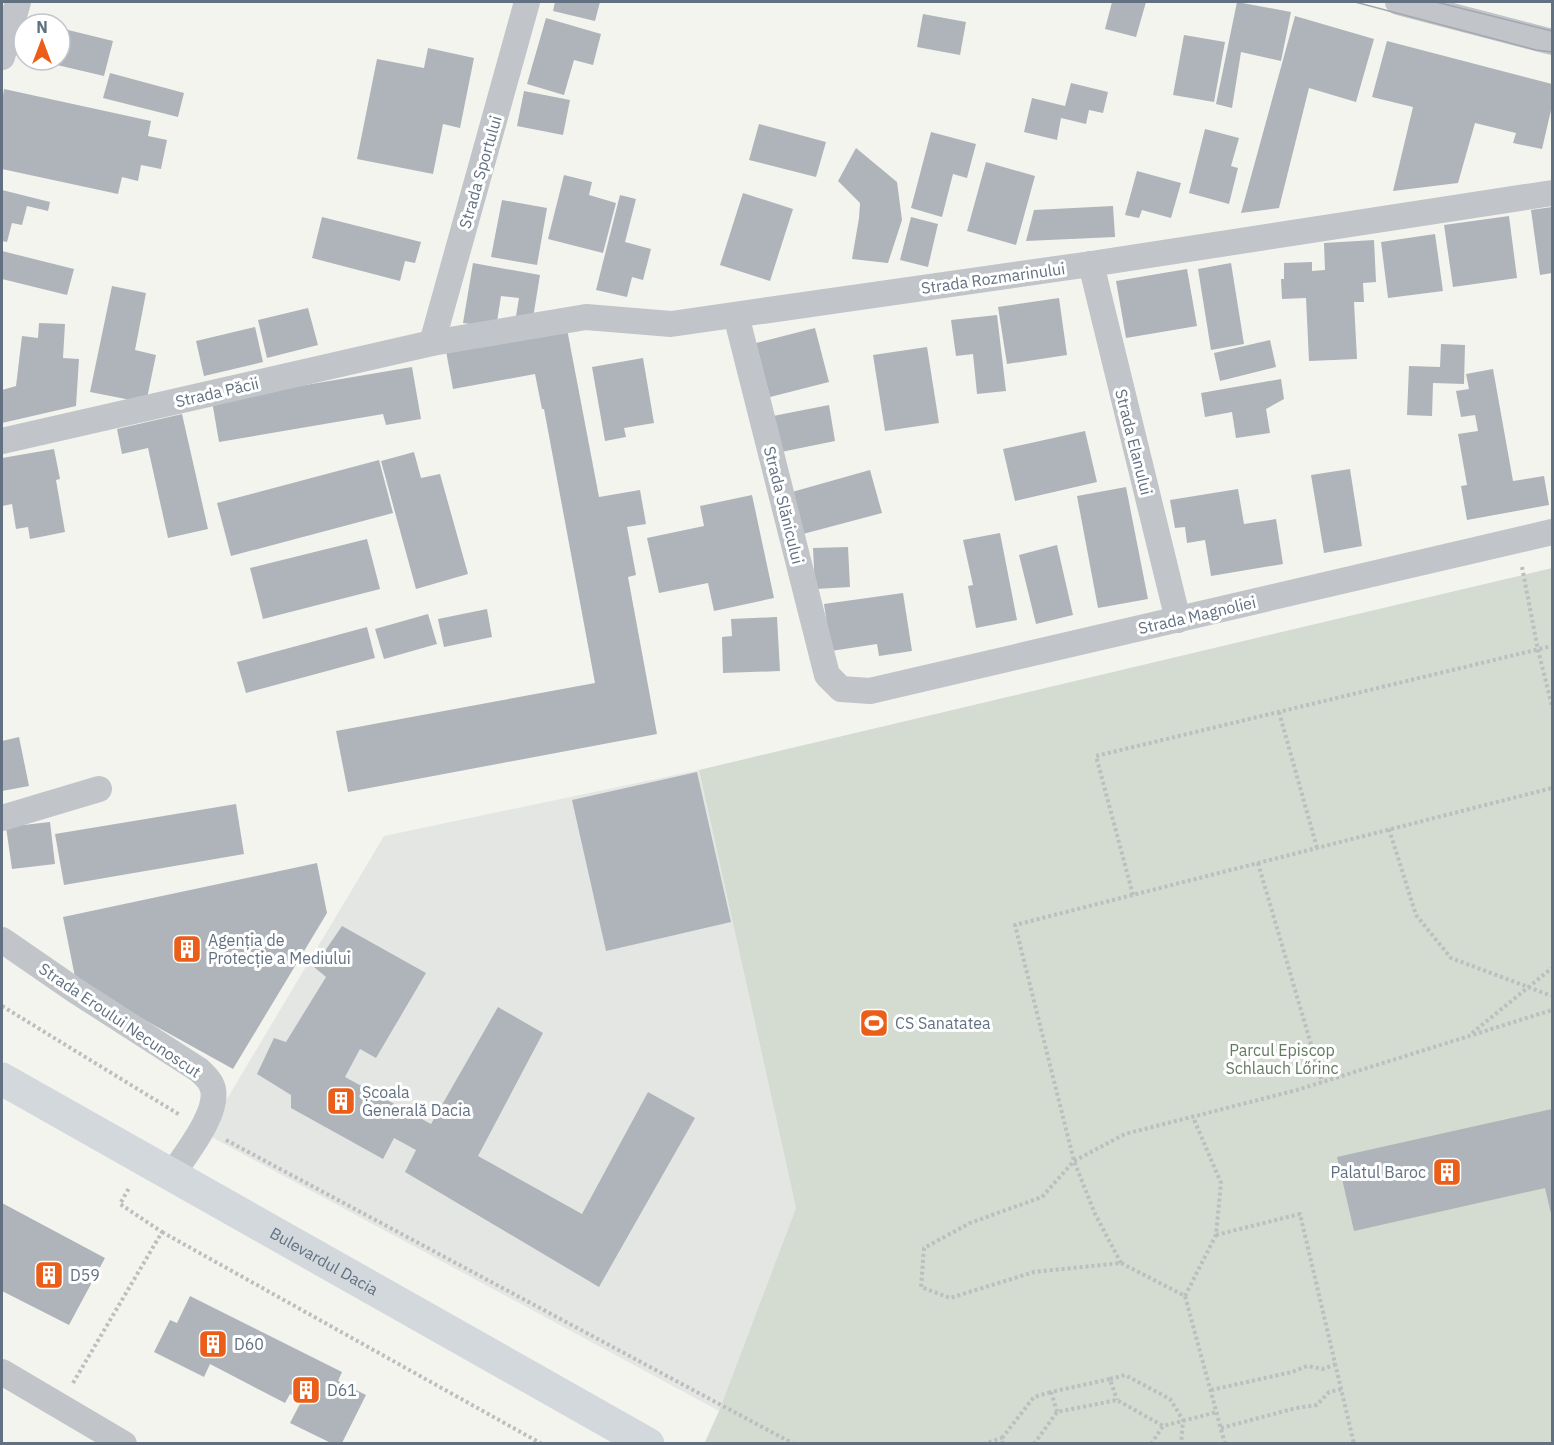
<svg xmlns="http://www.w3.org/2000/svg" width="1554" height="1445" font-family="'IBM Plex Sans',sans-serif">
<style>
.built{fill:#e4e6e3}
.green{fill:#d4dbd0}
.building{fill:#aeb4ba}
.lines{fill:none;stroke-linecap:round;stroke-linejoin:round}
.path{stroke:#bdbec0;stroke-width:4;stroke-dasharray:3 3;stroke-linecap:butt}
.street{stroke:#c1c4c8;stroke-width:26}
.primary{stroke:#d3d8dc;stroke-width:33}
.tram{stroke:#a3a8ae;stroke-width:1.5}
.labels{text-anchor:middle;stroke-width:6;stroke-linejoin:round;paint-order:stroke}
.street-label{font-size:16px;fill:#627182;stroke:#fff}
.poi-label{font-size:16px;fill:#627182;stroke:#fff;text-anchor:start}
.park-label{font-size:16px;fill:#637961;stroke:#fff}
</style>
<rect width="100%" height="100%" fill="#f4f4ef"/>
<path class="built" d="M699,770l97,438 -77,203 -513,-277 178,-298z"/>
<path class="green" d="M1552,568v875l-847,-1 14,-31 77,-203 -97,-438z"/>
<g class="building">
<path d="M555,2h45l-5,19 -42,-10z"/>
<path d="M1112,2h34l-10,35 -31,-8z"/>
<path d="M1237,2l54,10 -10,49 -40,-9 -9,56 -16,-4z"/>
<path d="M923,14l43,8 -6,33 -43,-8z"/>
<path d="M1295,16l79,23 -18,63 -47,-14 -30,120 -38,5z"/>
<path d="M546,18l55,16 -8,31 -19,-5 -10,35 -37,-11z"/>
<path d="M24,20l15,3 -15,1v33l-9,-2z"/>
<path d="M60,28l53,13 -9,35 -64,-15 20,-1z"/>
<path d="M1184,35l41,7 -11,60 -41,-7z"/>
<path d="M1387,41l165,43v22l-10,43 -29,-6 3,-10 -41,-10 -17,60 -65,8 20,-84 -41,-10z"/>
<path d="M428,48l46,10 -14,70 -17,-4 -10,50 -76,-15 20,-100 47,9z"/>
<path d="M110,73l74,20 -6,24 -75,-19z"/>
<path d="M1071,83l37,9 -5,21 -14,-3 -3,14 -25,-6 -4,22 -33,-8 8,-34 33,8z"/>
<path d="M4,89l147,32 -3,15 19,4 -6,29 -20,-4 -3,16 -16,-4 -4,17 -116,-25v-67z"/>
<path d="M524,91l46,9 -7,35 -46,-9z"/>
<path d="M759,124l67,18 -10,35 -67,-17z"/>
<path d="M1205,129l34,9 -8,28 7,2 -9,36 -40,-11z"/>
<path d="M931,132l45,12 -9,34 -14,-4 -11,43 -31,-9z"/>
<path d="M856,148l41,34 5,38 -14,43 -36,-4 7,-41 1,-15 -22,-22z"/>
<path d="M986,162l49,14 -19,69 -49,-14z"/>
<path d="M1137,171l44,12 -10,35 -29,-8 -3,8 -14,-3z"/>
<path d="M564,175l28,7 -3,13 27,8 -13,50 -55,-14z"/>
<path d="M2,190l48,12 -2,9 -21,-5 -5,19 -10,-2 -5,19 -5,-1z"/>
<path d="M743,193l50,16 -23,72 -50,-16z"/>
<path d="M620,195l16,4 -11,43 26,7 -8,31 -11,-3 -5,20 -31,-7z"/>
<path d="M502,200l45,8 -10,57 -46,-8z"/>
<path d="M1113,206l2,31 -89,4 8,-31z"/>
<path d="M1552,207v66l-12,2 -9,-65z"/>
<path d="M1509,216l8,62 -64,9 -9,-62z"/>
<path d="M322,217l99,25 -6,21 -10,-2 -5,20 -88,-23z"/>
<path d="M911,217l27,7 -10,43 -28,-7z"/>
<path d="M1435,234l8,57 -55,7 -7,-56z"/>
<path d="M1374,240l2,42 -13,1 1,19h-10l3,57 -48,2 -3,-63 -24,1 -1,-20h3v-16l28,-1v9l13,-1 -1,-27z"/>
<path d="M2,251l72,18 -7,26 -65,-16z"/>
<path d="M473,263l67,12 -8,49 -17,-2 4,-24 -18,-2 -5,32 -33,-5z"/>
<path d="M1231,263l13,81 -33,6 -13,-81z"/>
<path d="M1187,269l10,57 -71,12 -10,-57z"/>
<path d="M112,286l34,7 -11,57 21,5 -10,48 -56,-11z"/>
<path d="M1059,298l8,57 -60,9 -9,-57z"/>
<path d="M308,308l10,37 -51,13 -9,-38z"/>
<path d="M997,315l9,76 -29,3 -4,-40 -17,2 -5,-36z"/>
<path d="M39,323l26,1 -2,34 16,1 -3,47 -74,17v-33l14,-4 6,-50 16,2z"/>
<path d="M255,327l8,35 -59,14 -8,-35z"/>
<path d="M815,328l14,54 -59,15 -14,-54z"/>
<path d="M567,329l32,168 41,-7 6,34 -19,3 9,48 -8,2 29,157 -309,58 -12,-61 259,-48 -51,-274h-2l-7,-35 -82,15 -7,-38z"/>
<path d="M1270,340l6,27 -56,14 -6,-28z"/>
<path d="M1441,344l24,1 -1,39 -31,-1 -1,33 -25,-1 2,-49 31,1z"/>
<path d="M927,347l12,76 -54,8 -12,-76z"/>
<path d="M643,358l11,65 -30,5 2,9 -21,4 -13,-74z"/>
<path d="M412,367l9,52 -35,6 -3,-11 -164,28 -7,-41z"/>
<path d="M1493,369l20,112 31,-5 5,29 -82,15 -6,-34 6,-1 -9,-51 20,-3 -3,-16 -14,2 -5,-26 13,-2 -3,-15z"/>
<path d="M1281,379l3,20 -18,10 4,24 -34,5 -4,-26 -27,5 -4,-24z"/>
<path d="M829,405l6,36 -54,11 -8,-36z"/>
<path d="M182,414l26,115 -40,9 -20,-90 -26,6 -5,-25z"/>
<path d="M1085,431l12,51 -82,19 -12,-52z"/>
<path d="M54,449l6,30 -4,1 9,52 -35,7 -2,-12 -12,2 -4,-25 -10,2v-48z"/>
<path d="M414,452l7,26 19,-4 28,100 -52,15 -35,-128z"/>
<path d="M379,460l14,53 -162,43 -14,-53z"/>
<path d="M1350,469l12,77 -38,7 -13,-78z"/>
<path d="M870,470l12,43 -79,21 -11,-42z"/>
<path d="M1126,487l22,112 -50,9 -21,-112z"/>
<path d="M1238,489l6,35 32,-5 7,45 -72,12 -6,-36 -18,3 -2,-16 -10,1 -5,-28z"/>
<path d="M752,495l22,103 -60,13 -6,-28 -49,10 -12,-55 57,-12 -4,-20z"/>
<path d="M1000,533l17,87 -41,8 -8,-42 5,-1 -10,-45z"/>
<path d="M367,539l13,50 -117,30 -13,-51z"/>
<path d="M1057,545l16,70 -37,9 -17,-69z"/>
<path d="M848,547l2,40 -35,2 -2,-41z"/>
<path d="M903,593l9,58 -33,5 -2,-12 -46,7 -7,-47z"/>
<path d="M487,609l5,28 -48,10 -6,-28z"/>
<path d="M428,614l9,30 -53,15 -9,-30z"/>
<path d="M777,617l3,54 -57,2 -1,-36 10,-1 -1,-17z"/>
<path d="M367,627l8,31 -129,35 -9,-31z"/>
<path d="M19,737l10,49 -27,5v-50z"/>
<path d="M697,772l34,150 -125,29 -34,-151z"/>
<path d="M236,804l8,50 -180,31 -9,-51z"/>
<path d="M50,822l5,42 -43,5 -6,-42z"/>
<path d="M317,863l10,50 -94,156 -157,-87 -13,-65z"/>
<path d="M342,926l84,47 -50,85 -16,-9 -15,28 86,47 67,-117 45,26 -65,123 104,58 66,-122 47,26 -96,169 -194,-115 11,-22 -22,-12 -11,21 -92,-51v-13l-34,-21 17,-36 12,4 40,-65 -12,-10z"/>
<path d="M1552,1109v109l-7,-30 -191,43 -17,-74z"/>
<path d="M2,1203l103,55 -36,67 -67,-34z"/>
<path d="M190,1296l152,76 -4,9 28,14 -24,48h-11l-41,-20 12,-23 -12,-6 -5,9 -75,-39 -6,13 -50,-25 16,-32 7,3z"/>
</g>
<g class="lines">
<g class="path">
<path d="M1522,567l16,83 14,56"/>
<path d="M1279,712l38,136"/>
<path d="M1389,829l27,86 35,43 101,38"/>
<path d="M1258,863l64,219"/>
<path d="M1133,895l-37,-139 456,-110"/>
<path d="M2,1006l178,109"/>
<path d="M1472,1033l80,-65"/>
<path d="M226,1140l568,304"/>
<path d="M162,1232l380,212"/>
<path d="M1216,1235l84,-21 54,230"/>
<path d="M1121,1263l-26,-49 -21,-53 -59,-236 537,-137"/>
<path d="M1185,1296l31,-61 5,-52 -28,-66"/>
<path d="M1110,1379l15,-4 45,24 13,21 -2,24"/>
<path d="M73,1383l89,-151 -42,-28 9,-16"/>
<path d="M1211,1390l81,-18 15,-6 16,3 13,-5"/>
<path d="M1057,1412l-6,-20 59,-13 7,21"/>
<path d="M1221,1428l75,-20 21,-3 12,-13 13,-3"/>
<path d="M983,1444l19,-6"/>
<path d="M1003,1444l-1,-6 32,-41 17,-5"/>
<path d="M1034,1444l23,-32 60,-12 46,26 54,-14"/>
<path d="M1151,1444l12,-18"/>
<path d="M1225,1444l-40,-148 -64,-33 -87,9 -84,26 -29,-11 3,-39 46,-25 72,-26 32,-36 51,-27 172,-44 255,-80"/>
</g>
<g class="street">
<path d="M1398,2l154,40"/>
<path d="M2,57l16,-55"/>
<path d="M1091,264l87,356"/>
<path d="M736,315l91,360 14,14 29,2 682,-159"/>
<path d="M432,343l95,-341"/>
<path d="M2,441l430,-98 154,-26 85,7 420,-60 461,-71"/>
<path d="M2,818l97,-29"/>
<path d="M2,940l74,51 123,79c4,4 10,9 12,14 13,24 -27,72 -40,92"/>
<path d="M2,1372l122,72"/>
</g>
<path class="primary" id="s1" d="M2,1079l646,365"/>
<g class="tram">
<path d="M1355,2l181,48 16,2"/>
<path d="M1436,2l116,29"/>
</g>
</g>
<defs>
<g id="building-square" transform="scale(1.5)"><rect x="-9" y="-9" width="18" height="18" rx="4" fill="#eb5e19" stroke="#fff"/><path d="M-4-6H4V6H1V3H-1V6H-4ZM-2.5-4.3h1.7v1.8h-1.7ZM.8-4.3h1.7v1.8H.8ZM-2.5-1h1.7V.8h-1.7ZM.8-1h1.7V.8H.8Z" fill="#fff"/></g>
<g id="stadium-square" transform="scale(1.5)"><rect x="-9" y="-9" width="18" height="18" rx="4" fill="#eb5e19" stroke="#fff"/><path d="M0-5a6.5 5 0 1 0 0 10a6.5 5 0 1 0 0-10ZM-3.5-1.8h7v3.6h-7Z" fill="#fff"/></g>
</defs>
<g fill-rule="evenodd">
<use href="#building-square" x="187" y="949"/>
<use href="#stadium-square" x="874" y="1023"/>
<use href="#building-square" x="341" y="1101"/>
<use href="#building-square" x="1447" y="1172"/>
<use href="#building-square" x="49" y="1275"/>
<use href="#building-square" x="213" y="1344"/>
<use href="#building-square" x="306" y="1390"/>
</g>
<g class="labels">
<g class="street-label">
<text transform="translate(480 172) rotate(-74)" y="6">Strada Sportului</text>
<text transform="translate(993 278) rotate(-8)" y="6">Strada Rozmarinului</text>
<text transform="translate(217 392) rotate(-13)" y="6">Strada Păcii</text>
<text transform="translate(1134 442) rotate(76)" y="6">Strada Elanului</text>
<text transform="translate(784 505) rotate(76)" y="6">Strada Slănicului</text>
<text transform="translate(1197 615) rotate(-13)" y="6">Strada Magnoliei</text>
<text transform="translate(120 1020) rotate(34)" y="6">Strada Eroului Necunoscut</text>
<text dy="6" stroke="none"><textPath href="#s1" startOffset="370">Bulevardul Dacia</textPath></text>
</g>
<g class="poi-label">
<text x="208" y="946">Agenția de<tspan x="208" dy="18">Protecție a Mediului</tspan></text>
<text x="895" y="1029">CS Sanatatea</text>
<text x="362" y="1098">Școala<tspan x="362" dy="18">Generală Dacia</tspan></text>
<text x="1426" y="1178" text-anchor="end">Palatul Baroc</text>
<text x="70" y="1281">D59</text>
<text x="234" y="1350">D60</text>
<text x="327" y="1396">D61</text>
</g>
<g class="park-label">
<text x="1282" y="1056">Parcul Episcop<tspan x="1282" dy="18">Schlauch Lőrinc</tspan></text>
</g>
</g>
<rect width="1554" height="1445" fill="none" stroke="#627182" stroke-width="6"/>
<g transform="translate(42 42)"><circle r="28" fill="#ffffff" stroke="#c0c6cd" stroke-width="1.5"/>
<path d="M0-4.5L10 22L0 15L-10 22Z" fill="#eb5e19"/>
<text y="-9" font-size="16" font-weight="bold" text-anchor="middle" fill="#627182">N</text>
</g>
</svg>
